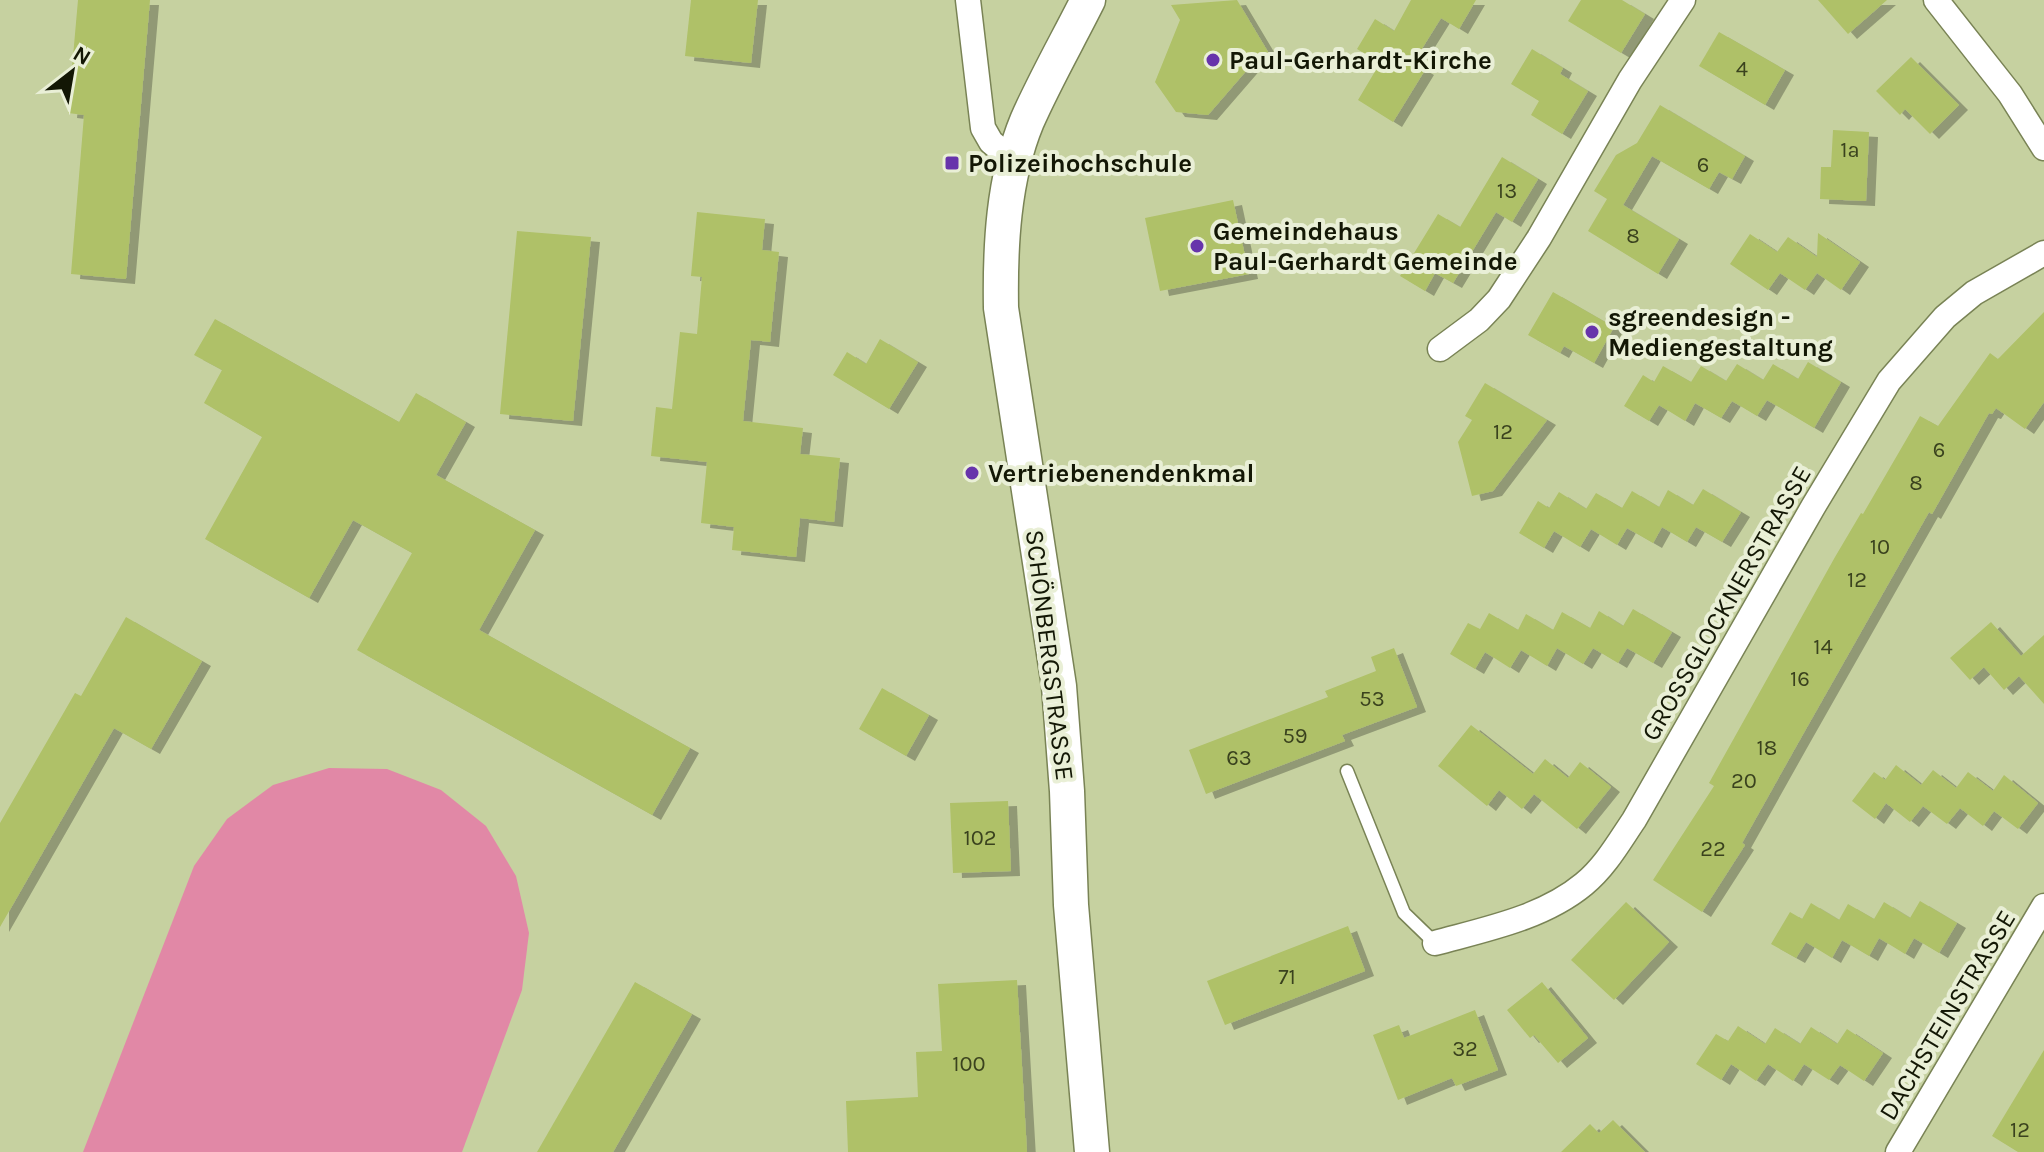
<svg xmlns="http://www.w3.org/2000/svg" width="2044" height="1152" font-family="Karla,sans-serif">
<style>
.green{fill:#e188a6}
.building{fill:#afc168;filter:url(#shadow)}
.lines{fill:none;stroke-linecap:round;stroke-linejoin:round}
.lane-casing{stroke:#798355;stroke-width:15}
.street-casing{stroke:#798355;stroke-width:27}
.secondary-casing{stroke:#798355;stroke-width:37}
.lane{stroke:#fff;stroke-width:12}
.street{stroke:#fff;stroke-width:24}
.secondary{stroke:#fff;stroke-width:34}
.poi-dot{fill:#6734ab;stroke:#e9efd6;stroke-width:3}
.labels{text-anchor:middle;stroke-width:8;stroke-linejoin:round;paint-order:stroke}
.number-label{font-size:22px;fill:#3a421e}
.poi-label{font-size:26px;font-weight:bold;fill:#131705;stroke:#e9efd6;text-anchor:start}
.street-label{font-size:26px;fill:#131705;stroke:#e9efd6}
</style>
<defs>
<filter id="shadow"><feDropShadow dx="9" dy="5" stdDeviation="0" flood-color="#0004"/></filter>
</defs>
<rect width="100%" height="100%" fill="#c6d1a0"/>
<path class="green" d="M329,768l58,1 54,21 45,36 30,50 13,57 -7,57 -60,162h-379l111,-286 33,-47 46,-34z"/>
<g class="building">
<path d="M78,0h72l-24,279 -55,-5 13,-159 -16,-2z"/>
<path d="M691,0h67l-7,63 -66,-7z"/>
<path d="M1237,0l34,57 -18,6 -45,52 -32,-3 -21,-30 25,-62 -9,-15z"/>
<path d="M1411,0h65l-17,29 -18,-11 -28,45 12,7 -32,52 -35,-22 22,-37 -23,-14 18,-30 19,12z"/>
<path d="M1581,0h41l23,14 -24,39 -53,-32z"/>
<path d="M1818,0h69l-39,34z"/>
<path d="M1719,32l66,38 -20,35 -66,-39z"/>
<path d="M1532,49l31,19 -3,6 28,17 -26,43 -31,-19 8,-14 -28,-17z"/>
<path d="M1911,57l48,48 -29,29 -25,-25 -5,6 -24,-24z"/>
<path d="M1660,105l85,51 -13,23 -13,-7 -10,17 -57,-33 -29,49 56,34 -21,35 -70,-43 19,-32 -13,-8 22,-36 21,-12z"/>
<path d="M1833,130l36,2 -3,69 -46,-2 1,-32h10z"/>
<path d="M1502,157l36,22 -26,43 -16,-10 -43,71 -18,-10 -10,18 -25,-15 38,-62 22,13z"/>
<path d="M1233,200l16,74 -89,17 -15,-73z"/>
<path d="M697,212l68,7 -3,31 17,2 -9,90 -19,-2 -8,81 60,7 -3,26 40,4 -6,64 -34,-4 -4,39 -64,-7 2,-23 -33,-4 6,-61 -56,-6 5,-49 16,2 8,-77 17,2 5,-57 -11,-1z"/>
<path d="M517,231l74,6 -18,184 -73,-7z"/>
<path d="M1818,233l42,29 -19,28 -24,-17 -12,17 -25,-17 -12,17 -38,-26 20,-30 27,18 11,-15 29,20z"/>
<path d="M1553,292l61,35 -20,36 -30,-17 -4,7 -32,-18z"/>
<path d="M2044,312v90l-19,27 -29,-21 -4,6 -3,-1 -57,101 -3,-2 -131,231 -56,100 3,2 -43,67 -49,-32 61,-94 -5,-3 126,-226 26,-44 2,1 57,-98 18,10 52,-73 8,6z"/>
<path d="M215,319l184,103 17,-29 50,29 -30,53 99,55 -56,100 211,118 -38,67 -295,-165 55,-97 -59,-33 -44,78 -104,-59 57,-102 -58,-34 18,-33 -28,-15z"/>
<path d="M880,339l38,23 -29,47 -56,-34 14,-23 19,12z"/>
<path d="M1808,362l33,20 -27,46 -47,-28 -10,16 -25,-15 -11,17 -26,-15 -10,18 -26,-16 -10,16 -25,-15 19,-31 11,7 9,-16 28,16 10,-16 25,15 11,-17 26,16 10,-16 25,15z"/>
<path d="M1485,383l62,37 -54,71 -21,5 -14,-54 14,-22 -7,-4z"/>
<path d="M1703,489l38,23 -19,30 -26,-15 -9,15 -25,-15 -9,16 -26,-15 -10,17 -26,-16 -11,18 -26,-16 -10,17 -25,-15 19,-32 11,7 10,-16 27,17 10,-16 26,15 10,-17 27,16 9,-17 25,15z"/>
<path d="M1633,609l39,23 -19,31 -26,-15 -9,15 -25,-15 -10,16 -26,-16 -10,18 -26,-16 -11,18 -25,-16 -10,17 -25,-15 18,-31 12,6 9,-16 29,17 8,-16 27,16 9,-18 28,16 9,-17 24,15z"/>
<path d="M126,617l76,44 -51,88 -37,-21 -114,199v-104l75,-130 6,3z"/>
<path d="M1991,622l30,34 23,-21v69l-25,-28 -15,14 -20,-23 -14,13 -20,-22z"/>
<path d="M1394,648l23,59 -75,28 3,6 -139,53 -17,-44 139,-53 -3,-6 51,-20 -5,-14z"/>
<path d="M882,688l47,27 -23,41 -47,-27z"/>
<path d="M1471,725l62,49 12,-15 23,19 12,-16 31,25 -34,42 -43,-35 -12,15 -23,-19 -12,16 -49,-40z"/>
<path d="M1896,765l25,20 12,-15 23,18 12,-16 25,19 11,-16 34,28 -20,26 -24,-18 -11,15 -23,-18 -13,16 -24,-18 -13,16 -24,-19 -11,16 -23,-18 22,-29 11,8z"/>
<path d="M1008,801l3,70 -58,2 -3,-70z"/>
<path d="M1920,901l37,22 -18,30 -25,-15 -9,16 -26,-16 -10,18 -27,-16 -10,18 -26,-16 -10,16 -25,-14 19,-32 12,7 9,-16 28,17 9,-16 26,15 10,-17 26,16z"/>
<path d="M1626,902l43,40 -55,58 -43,-40z"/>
<path d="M1348,926l17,45 -140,54 -18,-44z"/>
<path d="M1017,980l10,172h-179l-2,-51 72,-4 -2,-45 26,-1 -4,-67z"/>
<path d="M635,982l57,32 -79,138h-76z"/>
<path d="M1542,982l46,56 -30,25 -24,-28 -4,3 -23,-28z"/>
<path d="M1475,1010l23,60 -42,16 -4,-8 -54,22 -25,-65 26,-10 5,13z"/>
<path d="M1738,1026l27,18 10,-16 25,16 11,-17 26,17 10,-15 36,24 -19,28 -24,-16 -11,15 -25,-16 -11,17 -25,-17 -12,17 -25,-17 -10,16 -25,-16 20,-30 12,7z"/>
<path d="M2044,1050v102h-26l-26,-16z"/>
<path d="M1613,1120l32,32h-84l29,-28 9,9z"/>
</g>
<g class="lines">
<g class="lane-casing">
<path id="lane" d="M1347,771l57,142 31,30"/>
</g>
<g class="street-casing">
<g id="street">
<path d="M968,0l15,128 8,14 23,19"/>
<path d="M1936,0l74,94 34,54"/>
<path d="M1440,349l39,-29 20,-21 40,-61 91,-158 53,-80"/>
<path d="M1435,943c51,-14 108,-25 149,-59 21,-17 35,-42 50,-64l179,-313 76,-126 56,-64 29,-24 70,-40"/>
<path d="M1898,1152l146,-246"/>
</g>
</g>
<g class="secondary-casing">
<path id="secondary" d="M1088,0c-20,40 -43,80 -61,121 -24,58 -27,126 -26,187l58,378 8,105 4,114 21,247"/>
</g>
<use href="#lane" class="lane"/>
<use href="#street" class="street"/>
<use href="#secondary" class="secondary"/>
</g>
<g class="poi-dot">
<circle cx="1213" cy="60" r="8"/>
<rect x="944" y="155" width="16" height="16" rx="4"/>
<circle cx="1197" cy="246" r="8"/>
<circle cx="1592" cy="332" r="8"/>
<circle cx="972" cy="473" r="8"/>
</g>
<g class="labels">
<g class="number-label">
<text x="1742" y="76">4</text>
<text x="1850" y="157">1a</text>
<text x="1703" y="172">6</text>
<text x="1507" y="198">13</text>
<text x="1633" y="243">8</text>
<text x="1503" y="439">12</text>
<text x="1939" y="457">6</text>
<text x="1916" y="490">8</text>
<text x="1880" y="554">10</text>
<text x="1857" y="587">12</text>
<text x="1823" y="654">14</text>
<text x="1800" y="686">16</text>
<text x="1372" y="706">53</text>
<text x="1295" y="743">59</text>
<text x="1767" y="755">18</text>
<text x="1239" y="765">63</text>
<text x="1744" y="788">20</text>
<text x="980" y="845">102</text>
<text x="1713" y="856">22</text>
<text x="1287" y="984">71</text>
<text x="1465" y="1056">32</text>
<text x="969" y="1071">100</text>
<text x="2020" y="1137">12</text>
</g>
<g class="poi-label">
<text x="1229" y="69">Paul-Gerhardt-Kirche</text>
<text x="968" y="172">Polizeihochschule</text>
<text x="1213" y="240">Gemeindehaus<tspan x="1213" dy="30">Paul-Gerhardt Gemeinde</tspan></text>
<text x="1608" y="326">sgreendesign -<tspan x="1608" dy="30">Mediengestaltung</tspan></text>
<text x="988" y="482">Vertriebenendenkmal</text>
</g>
<g class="street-label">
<text transform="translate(1726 603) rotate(-60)" y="9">GROSSGLOCKNERSTRASSE</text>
<text transform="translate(1050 655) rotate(83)" y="9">SCHÖNBERGSTRASSE</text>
<text transform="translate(1947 1015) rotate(-59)" y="9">DACHSTEINSTRASSE</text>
</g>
</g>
<g transform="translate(72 72) rotate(31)" stroke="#e9efd6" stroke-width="6" paint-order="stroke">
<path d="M0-6L14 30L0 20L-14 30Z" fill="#131705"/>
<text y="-12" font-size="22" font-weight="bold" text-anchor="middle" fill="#131705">N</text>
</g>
</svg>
